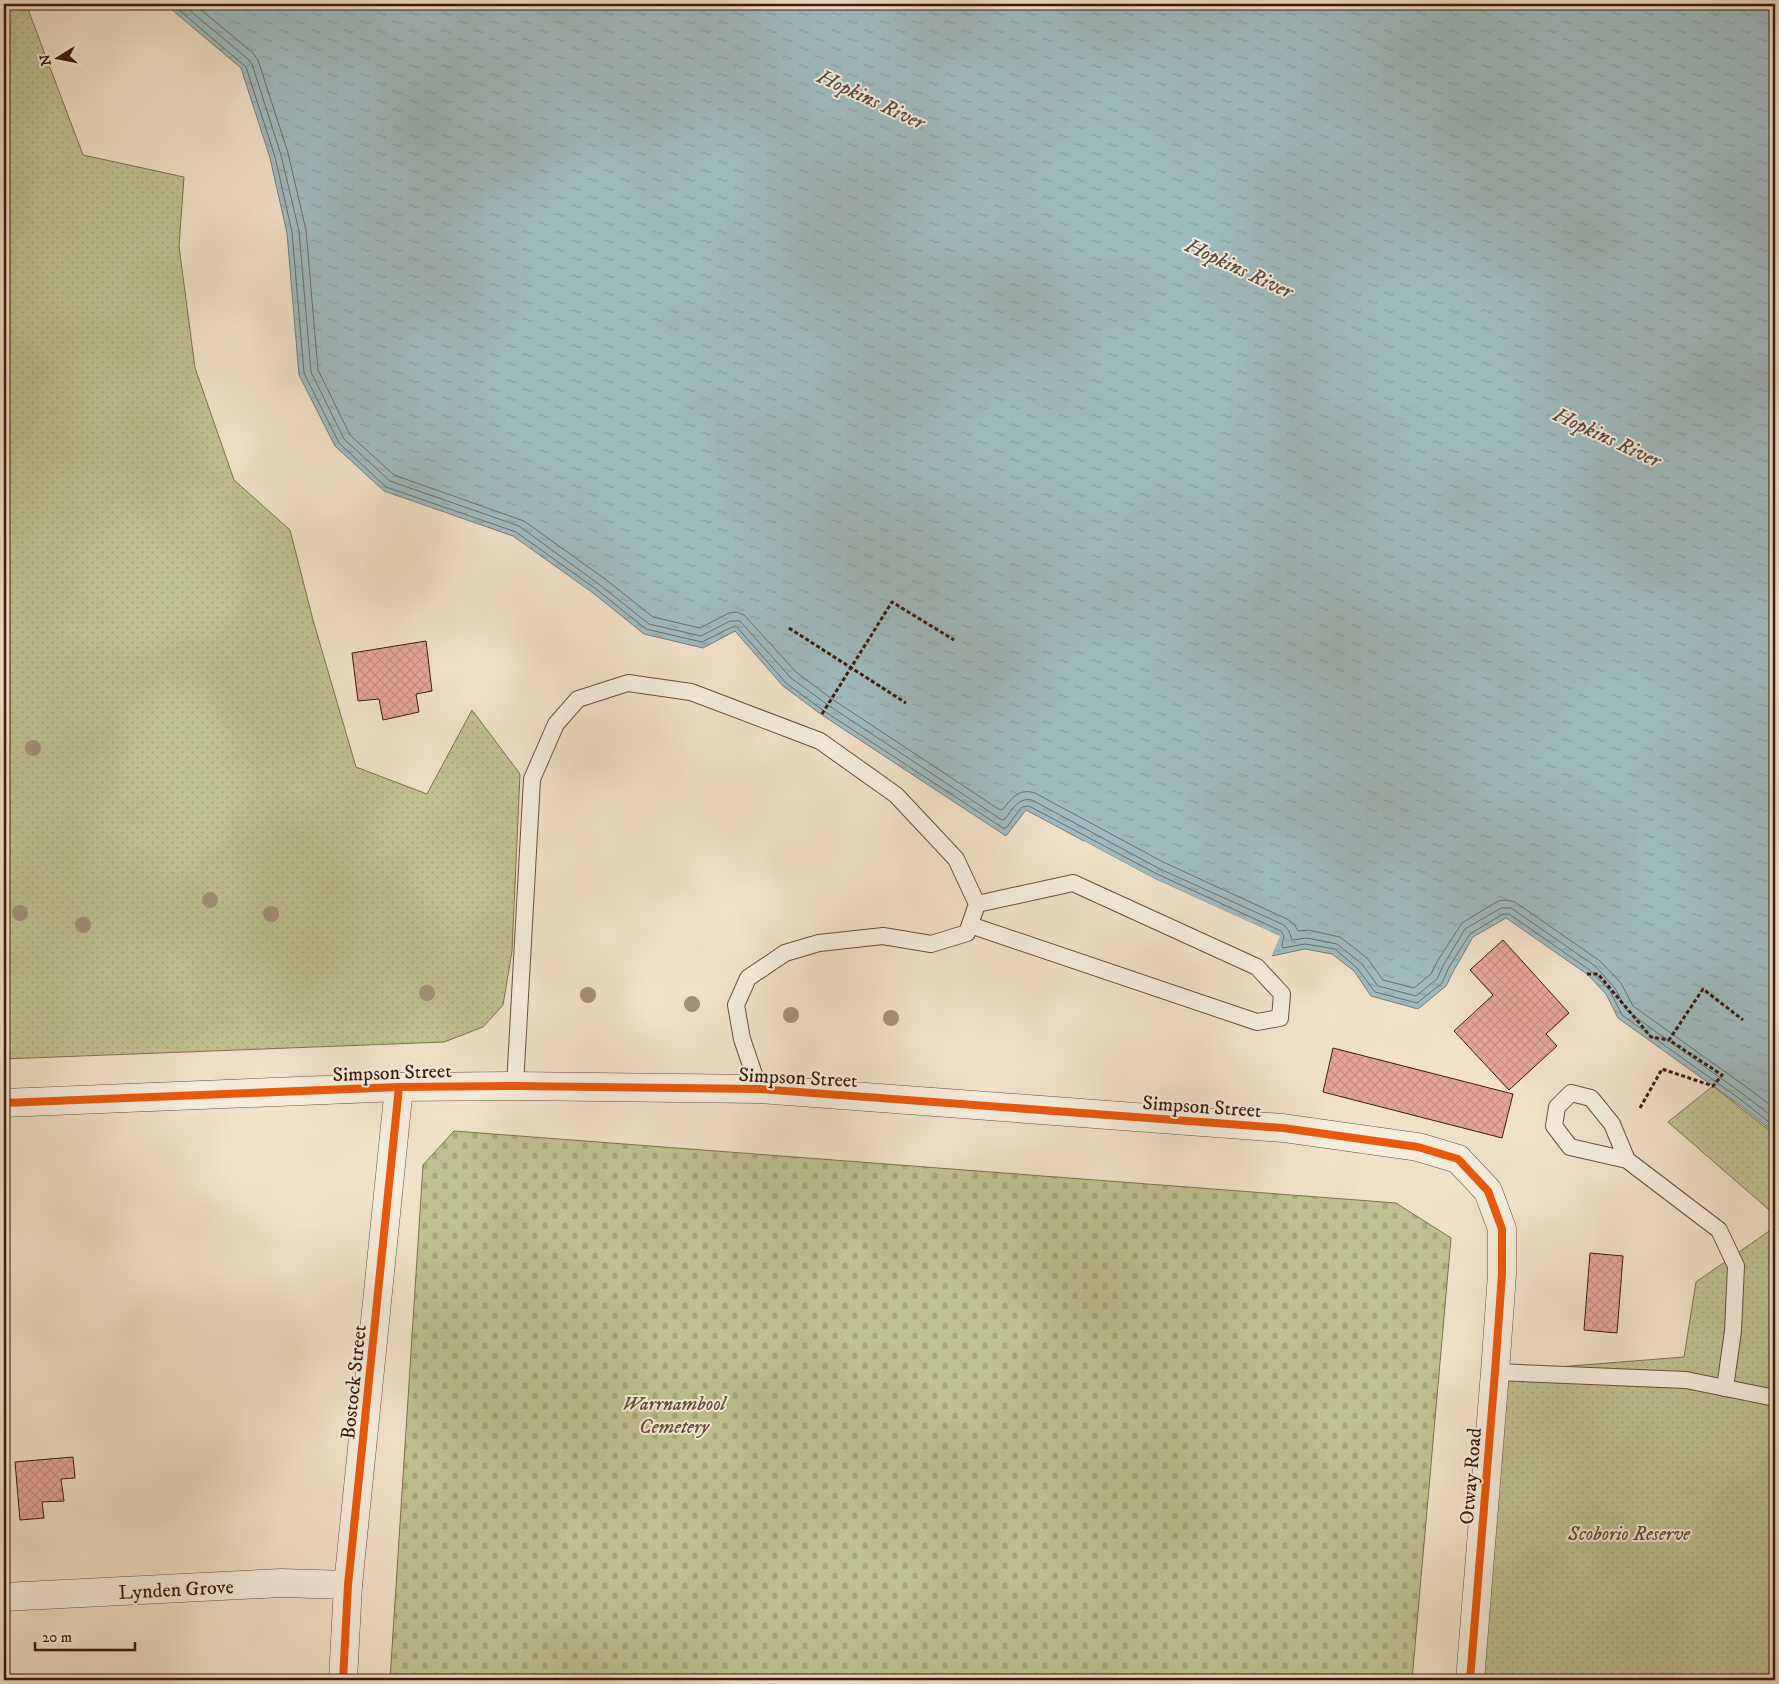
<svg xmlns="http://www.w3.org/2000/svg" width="1779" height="1684" font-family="'IM FELL DW Pica',serif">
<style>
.cemetery{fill:url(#cemetery-stones);stroke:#7e6e50}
.park{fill:url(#park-dots);stroke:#7e6e50}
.water{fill:url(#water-ripples);stroke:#777b78}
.pier{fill:#f1e1c9}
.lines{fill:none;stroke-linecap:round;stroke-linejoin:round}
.shore{stroke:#6d6a66;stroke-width:1}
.building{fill:url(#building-cross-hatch);stroke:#3c1a0d}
.service-casing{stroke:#694c3c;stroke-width:18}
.minor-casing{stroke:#694c3c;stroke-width:29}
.tertiary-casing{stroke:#694c3c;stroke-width:29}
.path{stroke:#3c1a0d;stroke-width:3;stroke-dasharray:4 2.5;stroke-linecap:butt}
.service{stroke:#f6ecdc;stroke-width:16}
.minor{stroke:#f6ecdc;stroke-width:28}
.tertiary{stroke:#f6ecdc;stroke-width:28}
.cycleway-casing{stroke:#f6ecdc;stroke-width:11}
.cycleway{stroke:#e8590c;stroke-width:8}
.tree{fill:#a38f78}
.labels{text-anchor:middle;stroke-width:4;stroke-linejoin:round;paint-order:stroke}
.street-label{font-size:20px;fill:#3c1a0d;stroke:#f6ecdc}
.park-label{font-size:20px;font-style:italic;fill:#644c35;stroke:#f6ecdc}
.water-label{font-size:21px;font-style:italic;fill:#594a42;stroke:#f6ecdc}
</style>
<defs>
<pattern id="cemetery-stones" width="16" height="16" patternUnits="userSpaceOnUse" patternTransform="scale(1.25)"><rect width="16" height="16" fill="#c0c192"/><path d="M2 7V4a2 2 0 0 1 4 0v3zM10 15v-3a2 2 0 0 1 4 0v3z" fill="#a6a57d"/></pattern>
<pattern id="park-dots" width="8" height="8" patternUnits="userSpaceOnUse" patternTransform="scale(1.25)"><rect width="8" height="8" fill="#c0c192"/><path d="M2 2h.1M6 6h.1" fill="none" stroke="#a6a57d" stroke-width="1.8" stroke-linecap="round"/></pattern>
<pattern id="water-ripples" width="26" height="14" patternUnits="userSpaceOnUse" patternTransform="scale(1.25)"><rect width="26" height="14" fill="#9ebbbf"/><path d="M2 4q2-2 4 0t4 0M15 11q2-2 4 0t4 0" fill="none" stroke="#89a0a3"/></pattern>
<pattern id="building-cross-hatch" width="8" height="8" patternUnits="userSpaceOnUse" patternTransform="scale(1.25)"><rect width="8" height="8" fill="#e6a59c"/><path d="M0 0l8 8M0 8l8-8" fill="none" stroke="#c68d85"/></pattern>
</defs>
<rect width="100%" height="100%" fill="#f1e1c9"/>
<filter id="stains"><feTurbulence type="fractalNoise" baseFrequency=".004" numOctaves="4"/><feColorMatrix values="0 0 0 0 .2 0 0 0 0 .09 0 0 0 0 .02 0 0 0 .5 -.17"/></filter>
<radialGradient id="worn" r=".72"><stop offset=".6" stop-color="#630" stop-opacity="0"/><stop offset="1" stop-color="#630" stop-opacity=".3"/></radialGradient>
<path class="cemetery" d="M454,1131l942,72 55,35 -39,442h-1022l33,-515z"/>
<g class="park">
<path d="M4,4h22l57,151 101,22 -5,69 16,122 39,112 56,50 23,90 43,147 71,27 45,-84 48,64 -8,177 -9,54 -20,22 -39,15 -440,17z"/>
<path d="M1713,1086l62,49v80l-107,-93z"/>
<path d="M1775,1227v453h-305l25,-308 189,-15 12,-75z"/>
</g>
<path class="water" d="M165,4h1610v1129l-34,-27 -123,-88 -12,-24 -19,-20 -81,-56 -33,19 -19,33 -8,16 -28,23 -47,-13 -17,-25 -22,-17 -27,-5 -33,7 7,-20 -124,-57 -129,-69 -20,26 -184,-121 -39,-29 -48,-55 -32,17 -59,-14 -51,-41 -80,-57 -129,-45 -49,-45 -36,-71 -12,-142 -17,-75 -29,-90z"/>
<path class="pier" d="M1084,841l71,38 125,57 -8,20 -2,-1 7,-18 -123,-56 -71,-38z"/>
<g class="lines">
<g class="shore">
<path d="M172,4l74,63 29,90 17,75 12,141 35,70 47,44 130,45 80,57 50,40 56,13 30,-15h5l49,56 38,28 179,117h3l16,-21 7,-1 128,68 124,57 3,5 -2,9 1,3 22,-4 30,5 22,19 18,24 42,11 25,-20 7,-16 21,-33 33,-20h6l82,57 19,20 12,24 122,87 31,25"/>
<path d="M182,4l66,55 4,5 29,91 18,76 12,141 33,67 46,42 129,45 81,59 49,39 52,12 29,-15h10l51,57 37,27 174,115 3,-1c7,-9 13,-22 27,-19l128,69 124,56 5,6 3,9 15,-2 30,6 25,20 16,22 38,10 21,-17 7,-15 21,-35 36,-21h10l84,58 20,22 12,23 120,86 28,22"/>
<path d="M194,4l59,49 5,7 30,93 18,77 12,140 32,65 44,40 130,46 81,58 48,38 47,11 29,-15 8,-1 7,3 52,57 36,27 168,111 3,-1c9,-11 16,-21 32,-16l128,69 124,57 7,5 4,7 10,-1 32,7 27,21 16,22 31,8 17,-14 7,-14 24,-37 36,-22 8,-1 9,2 85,59 21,22 12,23 119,85 23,18"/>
</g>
</g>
<g class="building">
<path d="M426,641l6,50 -16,3 3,18 -36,8 -4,-21 -21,2 -6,-48z"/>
<path d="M1503,940l66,73 -23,21 11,12 -48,44 -55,-59 39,-36 -23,-25z"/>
<path d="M1333,1048l180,46 -11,44 -179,-46z"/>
<path d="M1590,1253l33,3 -6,77 -33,-3z"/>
<path d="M73,1457l2,21 -14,1 3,22 -22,1 2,16 -24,2 -5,-58z"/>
</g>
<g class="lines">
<g class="service-casing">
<g id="service">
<path d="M970,925l287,97 23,-4 2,-24 -25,-27 -184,-84 -96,21"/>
<path d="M515,1086l17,-307 24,-55 22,-25 50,-16 63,9 129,49 76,54 60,64 21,45 -10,29 -36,11 -48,-8 -64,7 -34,10 -37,25 -12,27 6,34 17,50"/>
<path d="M1627,1160l-15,-36 -21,-26 -20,-5 -14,14 -3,19 16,21 57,13 92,70 17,36 -3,65 -8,57"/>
<path d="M1495,1372l191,8 89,18"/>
</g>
</g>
<g class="minor-casing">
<g id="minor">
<path d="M4,1597l277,-14 67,2"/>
<path d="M343,1680l5,-95 51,-498"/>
</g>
</g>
<g class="tertiary-casing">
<path id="tertiary" d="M4,1103l395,-16 116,-1 244,3 524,39 135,19 40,12 30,32 14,38v45l-7,98 -25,308"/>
</g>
<g class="path">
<path d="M789,628l117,75"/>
<path d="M822,714l70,-112 62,38"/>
<path d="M1587,974h11l53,63 18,3"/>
<path d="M1640,1108l22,-39 51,17 9,-11 -53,-35 34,-51 40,31"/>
</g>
<use href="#service" class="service"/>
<use href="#minor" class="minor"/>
<use href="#tertiary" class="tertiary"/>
<g class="cycleway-casing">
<g id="cycleway">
<path d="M4,1103l395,-16 116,-1 244,3 524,39 135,19 40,12 30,32 14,38v45l-7,98 -25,308"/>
<path d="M343,1680l5,-95 51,-498"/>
</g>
</g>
<use href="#cycleway" class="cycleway"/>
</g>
<g class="tree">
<circle cx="33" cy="748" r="8"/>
<circle cx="210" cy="900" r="8"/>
<circle cx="20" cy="913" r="8"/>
<circle cx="271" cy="914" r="8"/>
<circle cx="83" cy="925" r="8"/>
<circle cx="427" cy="993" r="8"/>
<circle cx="588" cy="995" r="8"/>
<circle cx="692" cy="1004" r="8"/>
<circle cx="791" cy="1015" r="8"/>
<circle cx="891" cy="1018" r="8"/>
</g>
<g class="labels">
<g class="street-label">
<text transform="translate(392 1072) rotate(-2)" y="7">Simpson Street</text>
<text transform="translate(798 1077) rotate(3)" y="7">Simpson Street</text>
<text transform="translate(1202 1106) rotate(4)" y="7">Simpson Street</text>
<text transform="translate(353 1382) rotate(-84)" y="7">Bostock Street</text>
<text transform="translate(1470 1476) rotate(-85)" y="7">Otway Road</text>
<text transform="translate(176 1589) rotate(-3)" y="7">Lynden Grove</text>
</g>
<g class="park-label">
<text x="674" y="1410">Warrnambool<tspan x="674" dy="23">Cemetery</tspan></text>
<text x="1629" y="1540">Scoborio Reserve</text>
</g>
<g class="water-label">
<text transform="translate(871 99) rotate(25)" y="7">Hopkins River</text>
<text transform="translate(1239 268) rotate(25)" y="7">Hopkins River</text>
<text transform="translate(1607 437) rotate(25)" y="7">Hopkins River</text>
</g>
</g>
<rect width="1779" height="1684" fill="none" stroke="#f1e1c9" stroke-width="20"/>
<rect x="5" y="5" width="1769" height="1674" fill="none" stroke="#3c1a0d" stroke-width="2.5"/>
<rect x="10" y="10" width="1759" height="1664" fill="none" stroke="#3c1a0d"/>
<g transform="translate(58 58) rotate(260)" stroke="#f6ecdc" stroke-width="4" paint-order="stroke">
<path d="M0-4L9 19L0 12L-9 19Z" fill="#3c1a0d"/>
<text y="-8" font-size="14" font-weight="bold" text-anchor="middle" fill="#3c1a0d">N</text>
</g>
<path d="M35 1642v8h100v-8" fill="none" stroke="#3c1a0d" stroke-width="2.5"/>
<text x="42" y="1642" font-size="15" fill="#3c1a0d" stroke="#f6ecdc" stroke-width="4" paint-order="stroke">20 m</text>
<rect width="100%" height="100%" filter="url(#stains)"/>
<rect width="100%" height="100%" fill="url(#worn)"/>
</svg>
